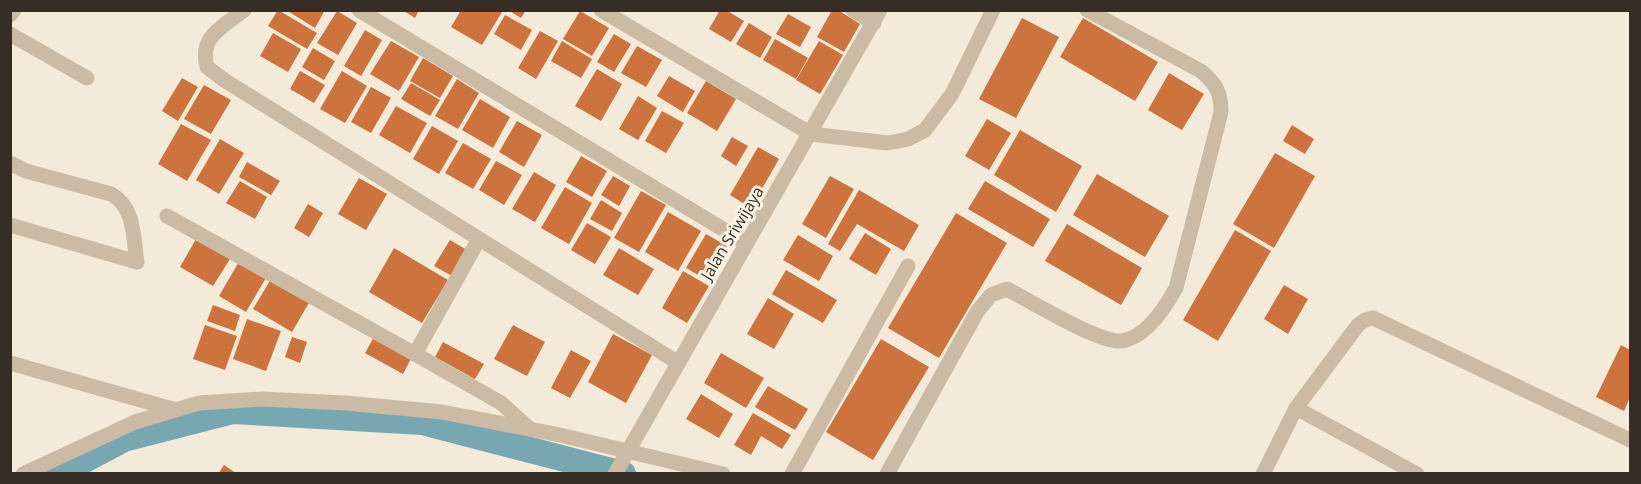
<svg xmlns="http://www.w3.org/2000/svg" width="1641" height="484" font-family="'Open Sans',sans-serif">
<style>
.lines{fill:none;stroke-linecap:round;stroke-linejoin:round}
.canal{stroke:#77a7b1;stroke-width:26}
.building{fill:#cc733e}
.minor{stroke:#cbbba4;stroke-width:15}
.tertiary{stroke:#cbbba4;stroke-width:15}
.labels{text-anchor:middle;stroke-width:6;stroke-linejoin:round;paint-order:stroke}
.street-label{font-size:16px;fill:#362d26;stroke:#faf3e5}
</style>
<rect width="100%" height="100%" fill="#f3ead9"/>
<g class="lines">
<path class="canal" d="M58,474l66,-35 109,-28 189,11 201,52"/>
</g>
<g class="building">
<path d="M278,10l39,23 -10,16 -39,-23z"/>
<path d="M286,10h39l-10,18z"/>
<path d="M402,10h17l-4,8z"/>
<path d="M461,10h38l3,2 -20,33 -31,-18z"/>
<path d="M508,10h18l-5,8z"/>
<path d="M720,10h6l18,11 -13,21 -22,-13z"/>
<path d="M832,10h6l22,14 -16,28 -27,-15z"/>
<path d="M337,11l20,12 -19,32 -21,-12z"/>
<path d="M580,11l29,17 -17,28 -29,-17z"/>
<path d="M788,14l23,13 -11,20 -24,-13z"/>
<path d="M505,15l27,15 -11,20 -27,-16z"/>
<path d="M1022,18l37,19 -43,81 -37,-19z"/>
<path d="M1083,18l75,44 -23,39 -75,-44z"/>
<path d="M749,23l23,14 -12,21 -24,-14z"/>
<path d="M365,30l17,10 -21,36 -17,-10z"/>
<path d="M540,31l18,10 -22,38 -18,-11z"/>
<path d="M273,33l28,16 -13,23 -28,-16z"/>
<path d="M614,34l17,10 -17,28 -17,-10z"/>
<path d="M775,39l33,19 -12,21 -33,-19z"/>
<path d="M391,41l28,16 -20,34 -29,-17z"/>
<path d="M562,41l30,18 -11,19 -30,-17z"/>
<path d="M819,41l24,14 -23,39 -24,-14z"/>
<path d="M637,46l25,14 -16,27 -25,-14z"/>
<path d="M313,48l22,13 -11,19 -22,-13z"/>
<path d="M423,58l30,18 -13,22 -30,-17z"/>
<path d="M597,69l25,15 -21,37 -26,-15z"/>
<path d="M300,71l25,14 -11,18 -24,-14z"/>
<path d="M342,71l25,15 -22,37 -25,-14z"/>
<path d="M1169,73l35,21 -22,36 -34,-20z"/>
<path d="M669,76l26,15 -12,21 -26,-16z"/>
<path d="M182,78l16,9 -20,34 -16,-10z"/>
<path d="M457,79l22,14 -21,36 -23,-13z"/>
<path d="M706,81l30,18 -19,32 -30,-18z"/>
<path d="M411,83l29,17 -10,16 -29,-17z"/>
<path d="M204,85l27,15 -20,34 -27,-15z"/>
<path d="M371,87l20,11 -20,35 -20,-11z"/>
<path d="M638,96l19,12 -19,32 -19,-11z"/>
<path d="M480,99l30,18 -17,31 -31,-18z"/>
<path d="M396,106l31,17 -17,30 -31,-18z"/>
<path d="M662,111l22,12 -18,30 -21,-12z"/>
<path d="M987,119l24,14 -22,37 -24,-14z"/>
<path d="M517,121l25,14 -18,32 -25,-15z"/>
<path d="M181,124l30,16 -24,41 -29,-17z"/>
<path d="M1292,125l22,14 -9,15 -22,-13z"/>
<path d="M432,126l26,15 -19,33 -26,-15z"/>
<path d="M1020,130l62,36 -26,46 -62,-37z"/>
<path d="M732,137l16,9 -12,20 -15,-10z"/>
<path d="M220,139l24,14 -25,41 -23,-14z"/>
<path d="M463,143l28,16 -18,30 -28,-16z"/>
<path d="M758,147l21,12 -28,49 -21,-13z"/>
<path d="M1275,153l40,23 -41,72 -41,-24z"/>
<path d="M581,156l26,15 -15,26 -26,-15z"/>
<path d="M496,161l26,14 -18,30 -25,-15z"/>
<path d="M247,162l33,19 -9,14 -32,-18z"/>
<path d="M534,172l22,13 -21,37 -23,-13z"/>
<path d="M1097,174l72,42 -24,41 -72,-42z"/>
<path d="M613,176l17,10 -11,20 -18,-11z"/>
<path d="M830,176l24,13 -28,49 -24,-14z"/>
<path d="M359,178l28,16 -21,36 -28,-16z"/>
<path d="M240,181l27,16 -12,22 -29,-16z"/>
<path d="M985,181l65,38 -17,28 -65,-38z"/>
<path d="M565,187l27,16 -23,41 -28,-16z"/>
<path d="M859,190l60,35 -15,26 -47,-27 -17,27 -12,-7z"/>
<path d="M641,191l25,14 -27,47 -25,-14z"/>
<path d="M601,200l21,13 -10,18 -22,-12z"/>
<path d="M308,204l15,9 -14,24 -15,-9z"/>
<path d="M668,212l33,19 -23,40 -33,-19z"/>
<path d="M956,213l51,30 -68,115 -51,-30z"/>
<path d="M587,223l24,14 -16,27 -24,-14z"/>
<path d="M1067,224l75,44 -21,37 -76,-44z"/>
<path d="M1235,230l36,21 -53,90 -35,-21z"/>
<path d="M865,233l26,16 -15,26 -27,-16z"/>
<path d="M706,234l21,12 -20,34 -21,-12z"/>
<path d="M798,235l35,21 -14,25 -36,-21z"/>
<path d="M196,239l34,20 -17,27 -33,-19z"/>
<path d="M450,240l17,10 -15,26 -18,-10z"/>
<path d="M394,248l54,32 -26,43 -53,-31z"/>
<path d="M619,248l35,21 -16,26 -35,-20z"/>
<path d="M240,260l27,16 -21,36 -27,-16z"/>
<path d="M786,270l51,30 -14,23 -51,-29z"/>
<path d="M683,271l26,15 -22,37 -25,-15z"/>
<path d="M271,279l39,22 -18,31 -39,-23z"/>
<path d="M1284,285l24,14 -20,35 -24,-15z"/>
<path d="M768,298l26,16 -20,35 -27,-15z"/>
<path d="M213,305l27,10 -5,16 -28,-10z"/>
<path d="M247,319l34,12 -15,40 -33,-12z"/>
<path d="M205,325l32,11 -12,34 -32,-11z"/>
<path d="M513,325l32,17 -18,34 -33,-17z"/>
<path d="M613,334l39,21 -26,48 -38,-21z"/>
<path d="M292,337l15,5 -7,21 -15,-6z"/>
<path d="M374,337l38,20 -9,17 -38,-21z"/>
<path d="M881,339l48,28 -56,93 -47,-28z"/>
<path d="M443,342l41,22 -9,15 -40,-22z"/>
<path d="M1621,345l9,5v47l-6,14 -28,-14z"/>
<path d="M571,350l20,11 -21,37 -19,-10z"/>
<path d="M721,353l43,25 -18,30 -42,-25z"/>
<path d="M768,386l40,23 -13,21 -40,-23z"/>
<path d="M701,394l32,20 -14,24 -33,-19z"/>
<path d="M753,413l38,22 -9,14 -21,-13 -10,19 -17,-10z"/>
<path d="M224,465l13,9h-19z"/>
</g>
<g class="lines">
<g class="minor">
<path d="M244,10c-22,18 -45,26 -37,57l17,13 453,282"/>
<path d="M359,10l387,233"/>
<path d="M601,10l210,124 77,9 20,-4 17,-9 27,-36 41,-84"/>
<path d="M853,10l21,13"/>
<path d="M10,15l4,-5"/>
<path d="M10,34l77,44"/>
<path d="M10,163l16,8 85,23c24,13 22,43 26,68l-127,-37"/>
<path d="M167,216l248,138 64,-115"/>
<path d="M415,354l86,49 29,26"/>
<path d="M10,363l166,47"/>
<path d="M1296,408l121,66"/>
<path d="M23,474l112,-52 64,-19 63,-4 83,4 97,9 118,23 163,39"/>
<path d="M792,474l116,-208"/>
<path d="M887,474l90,-162 14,-17 16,-6c23,12 92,54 114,52 25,-3 44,-33 55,-53l45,-176c0,-20 -5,-28 -20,-41l-114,-61"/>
<path d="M1263,474l33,-66 62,-83 7,-5 8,-2 257,122"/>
</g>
<path class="tertiary" d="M615,474l265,-464"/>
</g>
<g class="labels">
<g class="street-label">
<text transform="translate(732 233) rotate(-59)" y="6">Jalan Sriwijaya</text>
</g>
</g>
<rect width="1641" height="484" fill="none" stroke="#362d26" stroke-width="24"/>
</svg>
